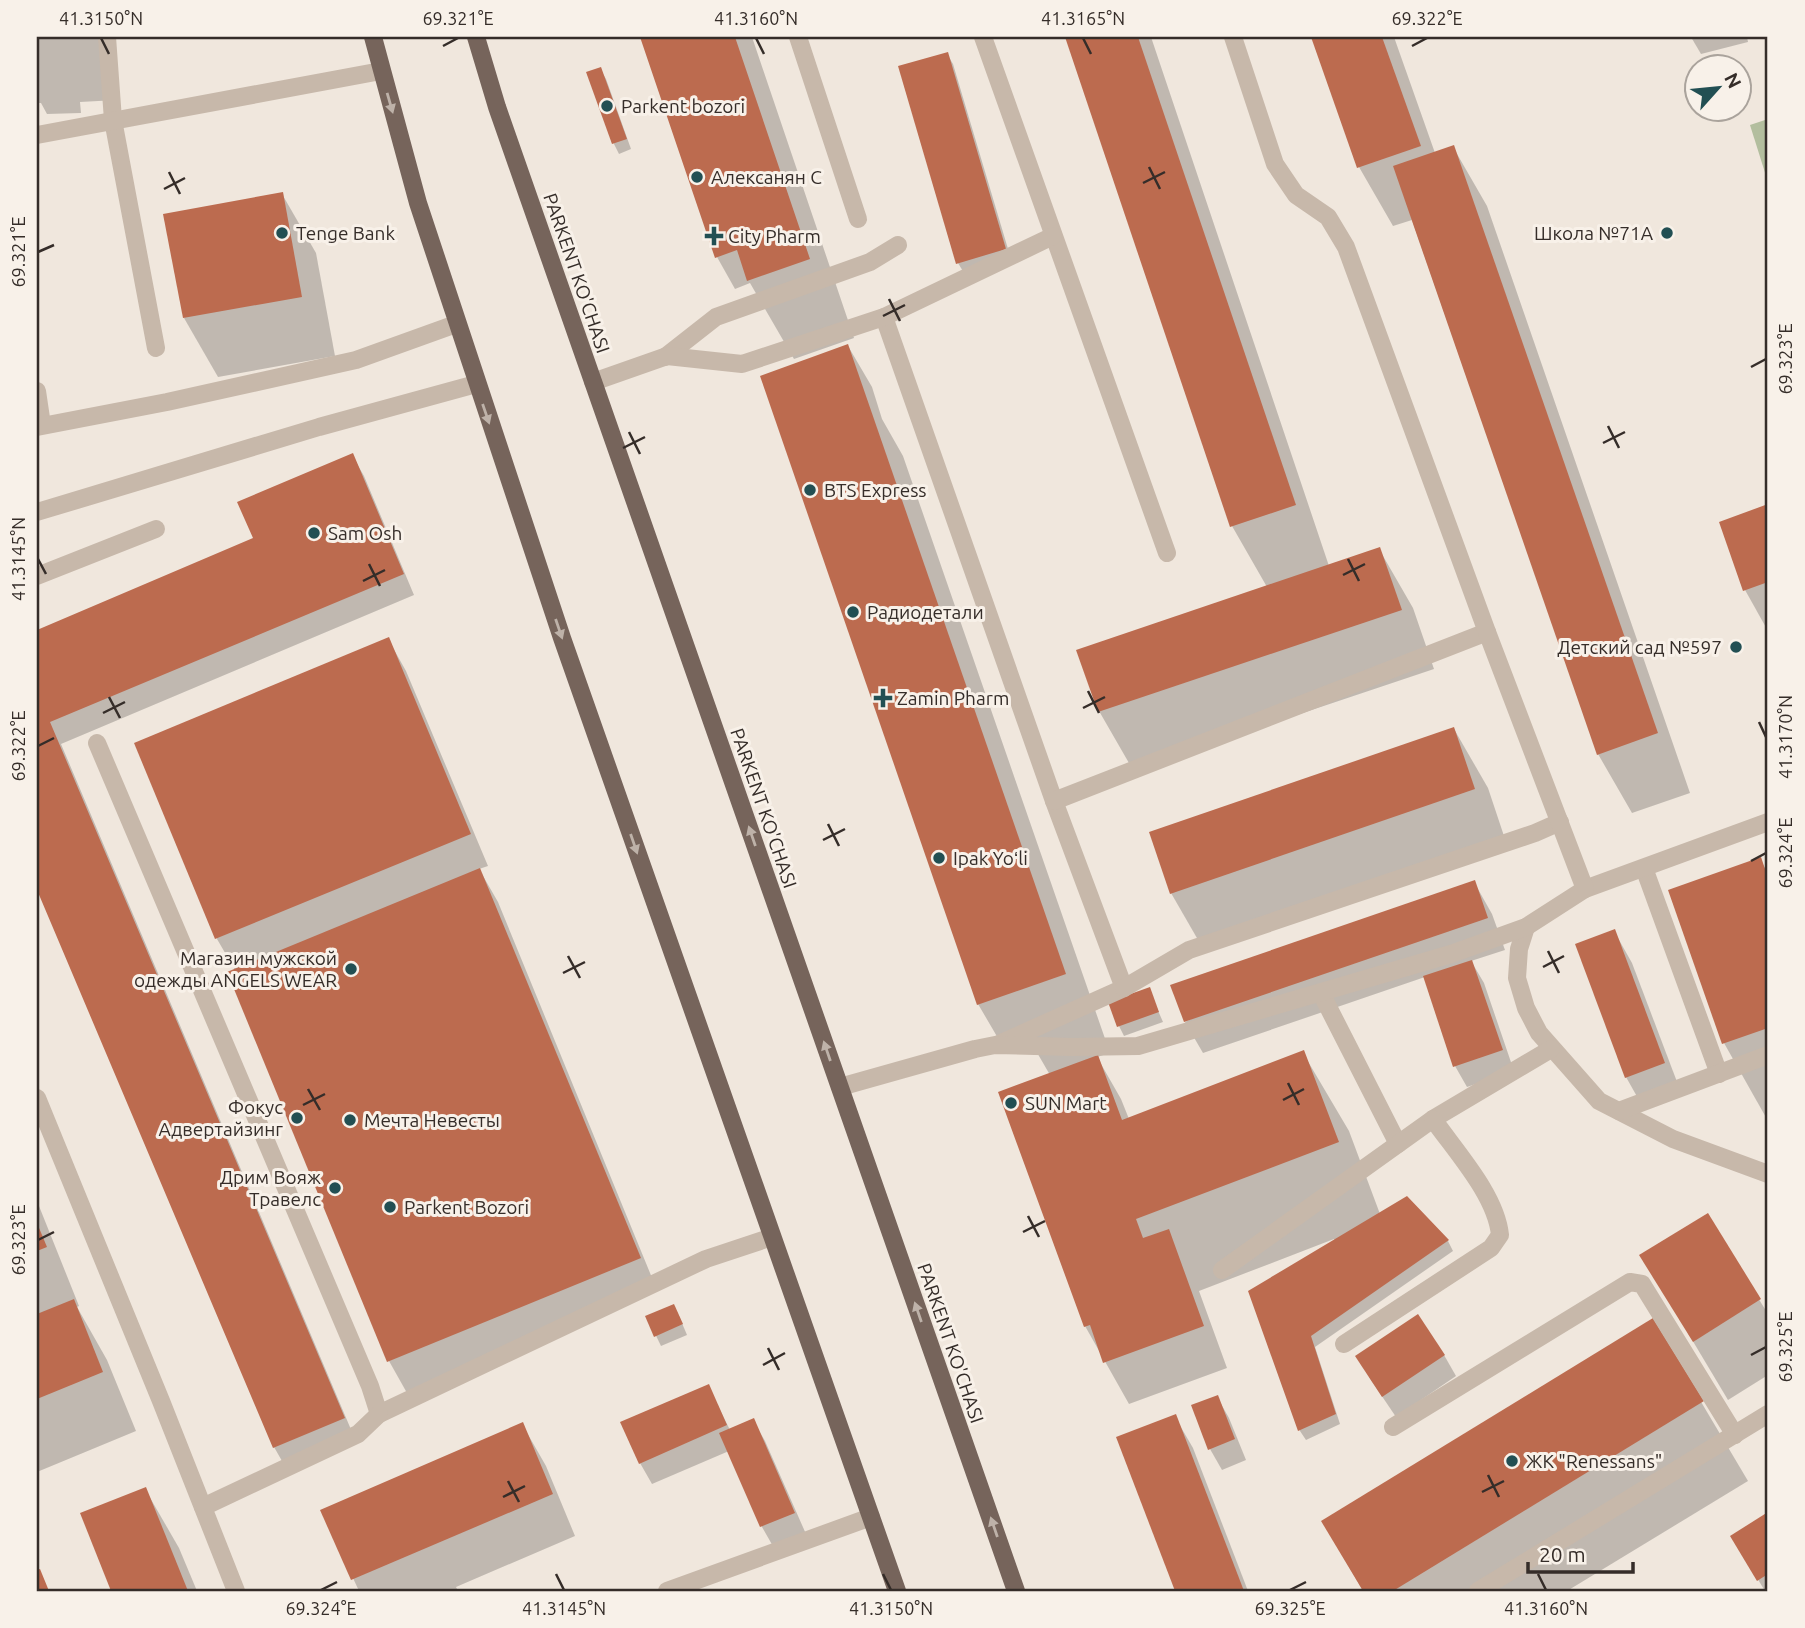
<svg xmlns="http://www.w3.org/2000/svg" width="1805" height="1628" font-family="Ubuntu,sans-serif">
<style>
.green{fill:#b3be9e}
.shadow{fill:#0003}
.building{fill:#bc6b4f}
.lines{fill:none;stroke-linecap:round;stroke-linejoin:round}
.service{stroke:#c7b8aa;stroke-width:18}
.minor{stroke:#c7b8aa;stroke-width:18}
.primary{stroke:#76645b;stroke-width:18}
.oneway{fill:#beb2a9}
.ticks{fill:none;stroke:#352d29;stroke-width:2.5}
.poi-dot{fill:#224f53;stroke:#f8f1e9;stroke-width:2.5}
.labels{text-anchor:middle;stroke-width:6;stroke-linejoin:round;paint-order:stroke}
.poi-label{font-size:19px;fill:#352d29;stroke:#f8f1e9;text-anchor:start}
.street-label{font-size:19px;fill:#352d29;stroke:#f8f1e9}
.neatline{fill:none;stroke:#352d29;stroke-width:2.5}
.ticks-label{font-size:18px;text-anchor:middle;fill:#352d29}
</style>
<rect width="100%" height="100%" fill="#f0e7dd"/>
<path class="green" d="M1768,119v60h-1l-17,-54z"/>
<g class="shadow">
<path d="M37,37h77l3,63 -37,2 1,11 -34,1 -6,-11h-4z"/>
<path d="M642,37h110l102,301 -60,21 -44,-76 -15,6 -18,-32z"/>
<path d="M1067,37h84l178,529 50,-17 34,59 21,61 -301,101 -34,-59 168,-124 -35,-61z"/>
<path d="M1313,37h81l41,116 18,-6 34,59 203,587 -58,20 -34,-59 -186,-534 -19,6 -34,-59z"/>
<path d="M1691,37h56l1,5 -47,12z"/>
<path d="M947,54l6,10 58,195 -47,14 -6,-10z"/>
<path d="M600,69l6,10 25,70 -12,5 -5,-10 -26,-71z"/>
<path d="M282,194l34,59 19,103 -117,21 -34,-59z"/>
<path d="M848,346l24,41 10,32 21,37 207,597 -13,4 24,42 8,20 174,-66 46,78 31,83 27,-16 41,43 5,10 -138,96 25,77 -34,16 -6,-9 -49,-139 84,-51 -1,-2 -135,52 28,77 -98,36 -44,-78 -35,-251 -22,-38 -26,8 -24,-41z"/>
<path d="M352,455l12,21 50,119 -353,149 294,695 -69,29 -12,-21 -237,-562v-253l219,-93z"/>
<path d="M1768,506v125l-23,-41 -24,-67z"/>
<path d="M388,639l18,32 82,195 -9,3 19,33 159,388 -250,103 -18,-32 -154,-391 -18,-31 -81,-195z"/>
<path d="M1454,729l34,59 20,60 -303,104 -34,-59z"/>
<path d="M1760,860l8,13v248l-44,-78 -54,-152z"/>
<path d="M1474,882l18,32 13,36 -34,11 13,22 30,88 -47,16 -12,-21 -30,-89 -222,76 -18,-31z"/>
<path d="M1614,931l18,32 50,132 -38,14 -18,-32z"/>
<path d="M1149,990l14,32 -39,14 -5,-10z"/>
<path d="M37,1201l42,105 -2,1 30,53 29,71 -99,41z"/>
<path d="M1707,1215l61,99v61l-40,25 -86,-144z"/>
<path d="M679,1316l8,19 -26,11 -14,-29z"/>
<path d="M1653,1321l95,160 -181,110h-204l-40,-69z"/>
<path d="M1444,1355l12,21 -60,41 -27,-40z"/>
<path d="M708,1386l22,44 23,-10 12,21 41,93 -32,14 -12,-21 -33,-76 -77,33 -12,-21z"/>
<path d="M1217,1397l12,21 17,42 -24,10 -12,-21z"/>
<path d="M1175,1417l18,31 55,143h-71l-59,-153z"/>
<path d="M522,1424l24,42 29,70 -119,51 2,4h-99l-37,-80z"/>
<path d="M145,1489l34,59 18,43h-84l-31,-77z"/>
<path d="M1768,1514v77h-3l-33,-54z"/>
</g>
<g class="building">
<path d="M640,37h95l75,222 -63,22 -10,-31 -22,8z"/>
<path d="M1065,37h73l158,468 -66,22z"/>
<path d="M1311,37h71l39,109 -64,22z"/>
<path d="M948,52l58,197 -50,15 -58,-198z"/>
<path d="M601,67l26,72 -15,5 -26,-72z"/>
<path d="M1454,145l204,588 -61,22 -204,-589z"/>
<path d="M283,192l19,105 -119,21 -20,-104z"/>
<path d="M848,344l218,630 -89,31 -217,-629z"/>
<path d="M353,453l51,121 -354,148 295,696 -72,30 -236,-558v-260l216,-92 -16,-36z"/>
<path d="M1768,504v78l-25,9 -24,-69z"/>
<path d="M1380,547l22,63 -304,102 -22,-62z"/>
<path d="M389,637l82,197 -256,105 -81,-196z"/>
<path d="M1454,727l21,62 -305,105 -21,-62z"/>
<path d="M1761,857l7,21v150l-46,16 -54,-154z"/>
<path d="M480,868l161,390 -254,104 -160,-390z"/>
<path d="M1475,880l13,38 -304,104 -14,-37z"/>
<path d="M1615,929l50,134 -40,15 -50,-134z"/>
<path d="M1472,960l31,90 -50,17 -30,-91z"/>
<path d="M1150,987l9,25 -42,15 -9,-25z"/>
<path d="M1304,1050l35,92 -203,77 7,19 26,-9 35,97 -101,37 -13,-38 -6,2 -86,-235 100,-37 24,65z"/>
<path d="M1407,1196l42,44 -138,96 25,78 -38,17 -50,-140z"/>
<path d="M1708,1213l53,86 -68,43 -54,-87z"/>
<path d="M37,1223l10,24 -10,4z"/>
<path d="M74,1299l29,73 -66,27v-85z"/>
<path d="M674,1304l9,20 -29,13 -9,-21z"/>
<path d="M1418,1314l27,41 -63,42 -27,-41z"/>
<path d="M1653,1318l51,83 -311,190h-30l-42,-70z"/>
<path d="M709,1384l18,41 -88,39 -19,-42z"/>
<path d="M1218,1395l17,44 -27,11 -17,-45z"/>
<path d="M1176,1414l68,177h-69l-59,-154z"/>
<path d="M754,1418l41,95 -35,14 -41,-94z"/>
<path d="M523,1422l30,72 -202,86 -31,-70z"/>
<path d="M146,1487l42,104h-77l-31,-78z"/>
<path d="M1768,1512v62l-11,7 -27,-45z"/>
<path d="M40,1569l9,22h-12v-21z"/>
</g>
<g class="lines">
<g class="service">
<path d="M107,37l6,83 43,228"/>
<path d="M798,37l60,182"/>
<path d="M983,37l184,516"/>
<path d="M884,317l170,484 70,187 -125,56"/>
<path d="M665,357l51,-40 154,-55 28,-17"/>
<path d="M593,382l74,-26 75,8 142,-47 169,-81"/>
<path d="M37,391l5,34"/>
<path d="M37,427l130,-25 189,-42 100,-36"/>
<path d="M37,512l282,-85 157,-43"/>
<path d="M37,576l119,-47"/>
<path d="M97,743l273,643 9,28 327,-155 66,-22"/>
<path d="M1054,801l433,-169"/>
<path d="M1644,868l75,206"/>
<path d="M1585,889l183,-67"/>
<path d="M1526,927l-7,22 -2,29 9,30 13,25 60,68 74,38 95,35"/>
<path d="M1124,988l65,-38 346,-117 25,-11"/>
<path d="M1321,993l77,151"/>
<path d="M840,1087l135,-38 20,-4 77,2 66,-1 313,-92 75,-27 59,-38 -98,-257 -141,-385 -18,-30 -32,-22 -21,-31 -42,-127"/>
<path d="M1619,1111l149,-56"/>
<path d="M1222,1270l211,-151 118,-70"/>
<path d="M1344,1344l147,-96 9,-13c-4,-40 -44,-83 -67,-116"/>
<path d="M1393,1427l237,-145 12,2 93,151"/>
<path d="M203,1507l155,-73 21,-20"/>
</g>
<g class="minor">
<path d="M37,135l344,-64"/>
<path d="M37,1098l124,303 75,190"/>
<path d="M667,1591l204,-74"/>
<path d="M1478,1591l290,-177"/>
</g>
<g class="primary">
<path d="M373,37l45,166 144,435 335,953"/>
<path d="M476,37l21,70 519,1484"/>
</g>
</g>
<defs><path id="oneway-solid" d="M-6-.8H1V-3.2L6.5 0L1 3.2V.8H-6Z" transform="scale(1.75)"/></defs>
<g class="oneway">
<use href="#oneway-solid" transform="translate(390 103) rotate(74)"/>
<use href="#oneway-solid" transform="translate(486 414) rotate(71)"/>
<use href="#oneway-solid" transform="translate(559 629) rotate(71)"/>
<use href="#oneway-solid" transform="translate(752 836) rotate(-109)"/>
<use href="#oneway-solid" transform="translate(634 844) rotate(71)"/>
<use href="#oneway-solid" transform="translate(827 1051) rotate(-109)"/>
<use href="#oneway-solid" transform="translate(918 1312) rotate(-109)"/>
<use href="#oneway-solid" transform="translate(994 1527) rotate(-109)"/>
</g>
<path class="ticks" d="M101,38l8,16M756,38l8,16M1083,38l8,16M443,46l15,-8M1412,46l15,-8M1149,167l11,22M169,172l11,22M1143,183l22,-11M164,189l21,-11M38,252l16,-7M889,299l11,22M883,316l22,-11M1751,367l15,-8M1608,426l11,22M629,432l11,22M1603,443l22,-11M623,448l22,-11M38,559l8,15M1348,559l11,22M369,564l11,22M1343,575l22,-11M363,581l22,-11M1088,691l11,22M109,697l11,21M1083,708l22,-11M103,713l22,-11M1759,722l7,15M38,746l16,-8M828,824l11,22M823,840l22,-11M1751,861l15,-8M1548,951l11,22M568,956l12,22M1543,967l21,-11M563,973l22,-11M1288,1083l11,22M308,1089l12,21M1283,1100l21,-11M303,1105l22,-11M1028,1216l11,21M1023,1232l22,-11M38,1240l16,-8M768,1348l11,22M1751,1355l15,-8M763,1365l22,-12M1488,1475l11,22M508,1481l11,21M1482,1492l22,-11M503,1497l22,-11M556,1574l8,16M883,1574l8,16M1538,1574l8,16M321,1590l16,-8M1290,1590l16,-8"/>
<g class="poi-dot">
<circle cx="607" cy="106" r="7"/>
<circle cx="697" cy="177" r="7"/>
<circle cx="282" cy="233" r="7"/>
<circle cx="1667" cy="233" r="7"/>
<path d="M710.5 225.5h7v7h7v7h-7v7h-7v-7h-7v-7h7z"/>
<circle cx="810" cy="490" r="7"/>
<circle cx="314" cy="533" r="7"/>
<circle cx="853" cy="612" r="7"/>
<circle cx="1736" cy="647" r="7"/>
<path d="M879.5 687.5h7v7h7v7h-7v7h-7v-7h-7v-7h7z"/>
<circle cx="939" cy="858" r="7"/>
<circle cx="351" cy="969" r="7"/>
<circle cx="1011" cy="1103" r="7"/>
<circle cx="297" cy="1118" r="7"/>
<circle cx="350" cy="1120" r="7"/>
<circle cx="335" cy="1188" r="7"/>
<circle cx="390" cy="1207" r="7"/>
<circle cx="1512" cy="1461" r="7"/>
</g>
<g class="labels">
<g class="poi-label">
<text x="621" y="113">Parkent bozori</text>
<text x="711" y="184">Алексанян С</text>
<text x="296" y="240">Tenge Bank</text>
<text x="1653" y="240" text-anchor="end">Школа №71А</text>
<text x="728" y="243">City Pharm</text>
<text x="824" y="497">BTS Express</text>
<text x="328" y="540">Sam Osh</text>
<text x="867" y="619">Радиодетали</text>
<text x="1722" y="654" text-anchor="end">Детский сад №597</text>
<text x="897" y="705">Zamin Pharm</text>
<text x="953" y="865">Ipak Yoʻli</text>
<text x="337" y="965" text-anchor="end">Магазин мужской<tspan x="337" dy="22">одежды ANGELS WEAR</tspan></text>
<text x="1025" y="1110">SUN Mart</text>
<text x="283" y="1114" text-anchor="end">Фокус<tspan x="283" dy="22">Адвертайзинг</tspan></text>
<text x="364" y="1127">Мечта Невесты</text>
<text x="321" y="1184" text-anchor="end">Дрим Вояж<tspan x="321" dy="22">Травелс</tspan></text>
<text x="404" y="1214">Parkent Bozori</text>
<text x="1526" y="1468">ЖК "Renessans"</text>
</g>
<g class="street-label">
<text transform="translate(577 273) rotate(71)" y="7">PARKENT KO'CHASI</text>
<text transform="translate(764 808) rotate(71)" y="7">PARKENT KO'CHASI</text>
<text transform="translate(951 1343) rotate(71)" y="7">PARKENT KO'CHASI</text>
</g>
</g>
<rect width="1805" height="1628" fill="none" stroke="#f8f1e9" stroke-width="77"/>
<g transform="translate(1718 88) rotate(63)"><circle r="33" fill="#f8f1e9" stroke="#aaa39c" stroke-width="2"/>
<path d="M0-5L12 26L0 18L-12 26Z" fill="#224f53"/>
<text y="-10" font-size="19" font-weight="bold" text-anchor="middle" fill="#352d29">N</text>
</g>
<path d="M1528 1562v10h105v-10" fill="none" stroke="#352d29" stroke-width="3.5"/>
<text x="1539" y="1562" font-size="21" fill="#352d29" stroke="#f8f1e9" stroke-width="5" paint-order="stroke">20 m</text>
<rect x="38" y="38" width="1728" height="1552" class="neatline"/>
<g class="ticks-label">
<text x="101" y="25">41.3150°N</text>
<text x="458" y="25">69.321°E</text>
<text x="756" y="25">41.3160°N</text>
<text x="1083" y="25">41.3165°N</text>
<text x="1427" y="25">69.322°E</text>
<text transform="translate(19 252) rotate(-90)" y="6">69.321°E</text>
<text transform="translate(1786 359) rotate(-90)" y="6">69.323°E</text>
<text transform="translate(19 559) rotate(-90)" y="6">41.3145°N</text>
<text transform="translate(1786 737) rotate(-90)" y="6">41.3170°N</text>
<text transform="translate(19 746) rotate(-90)" y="6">69.322°E</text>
<text transform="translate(1786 853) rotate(-90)" y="6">69.324°E</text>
<text transform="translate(19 1240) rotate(-90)" y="6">69.323°E</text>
<text transform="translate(1786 1347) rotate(-90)" y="6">69.325°E</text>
<text x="321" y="1615">69.324°E</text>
<text x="564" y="1615">41.3145°N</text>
<text x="891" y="1615">41.3150°N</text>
<text x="1290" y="1615">69.325°E</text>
<text x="1546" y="1615">41.3160°N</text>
</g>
</svg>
